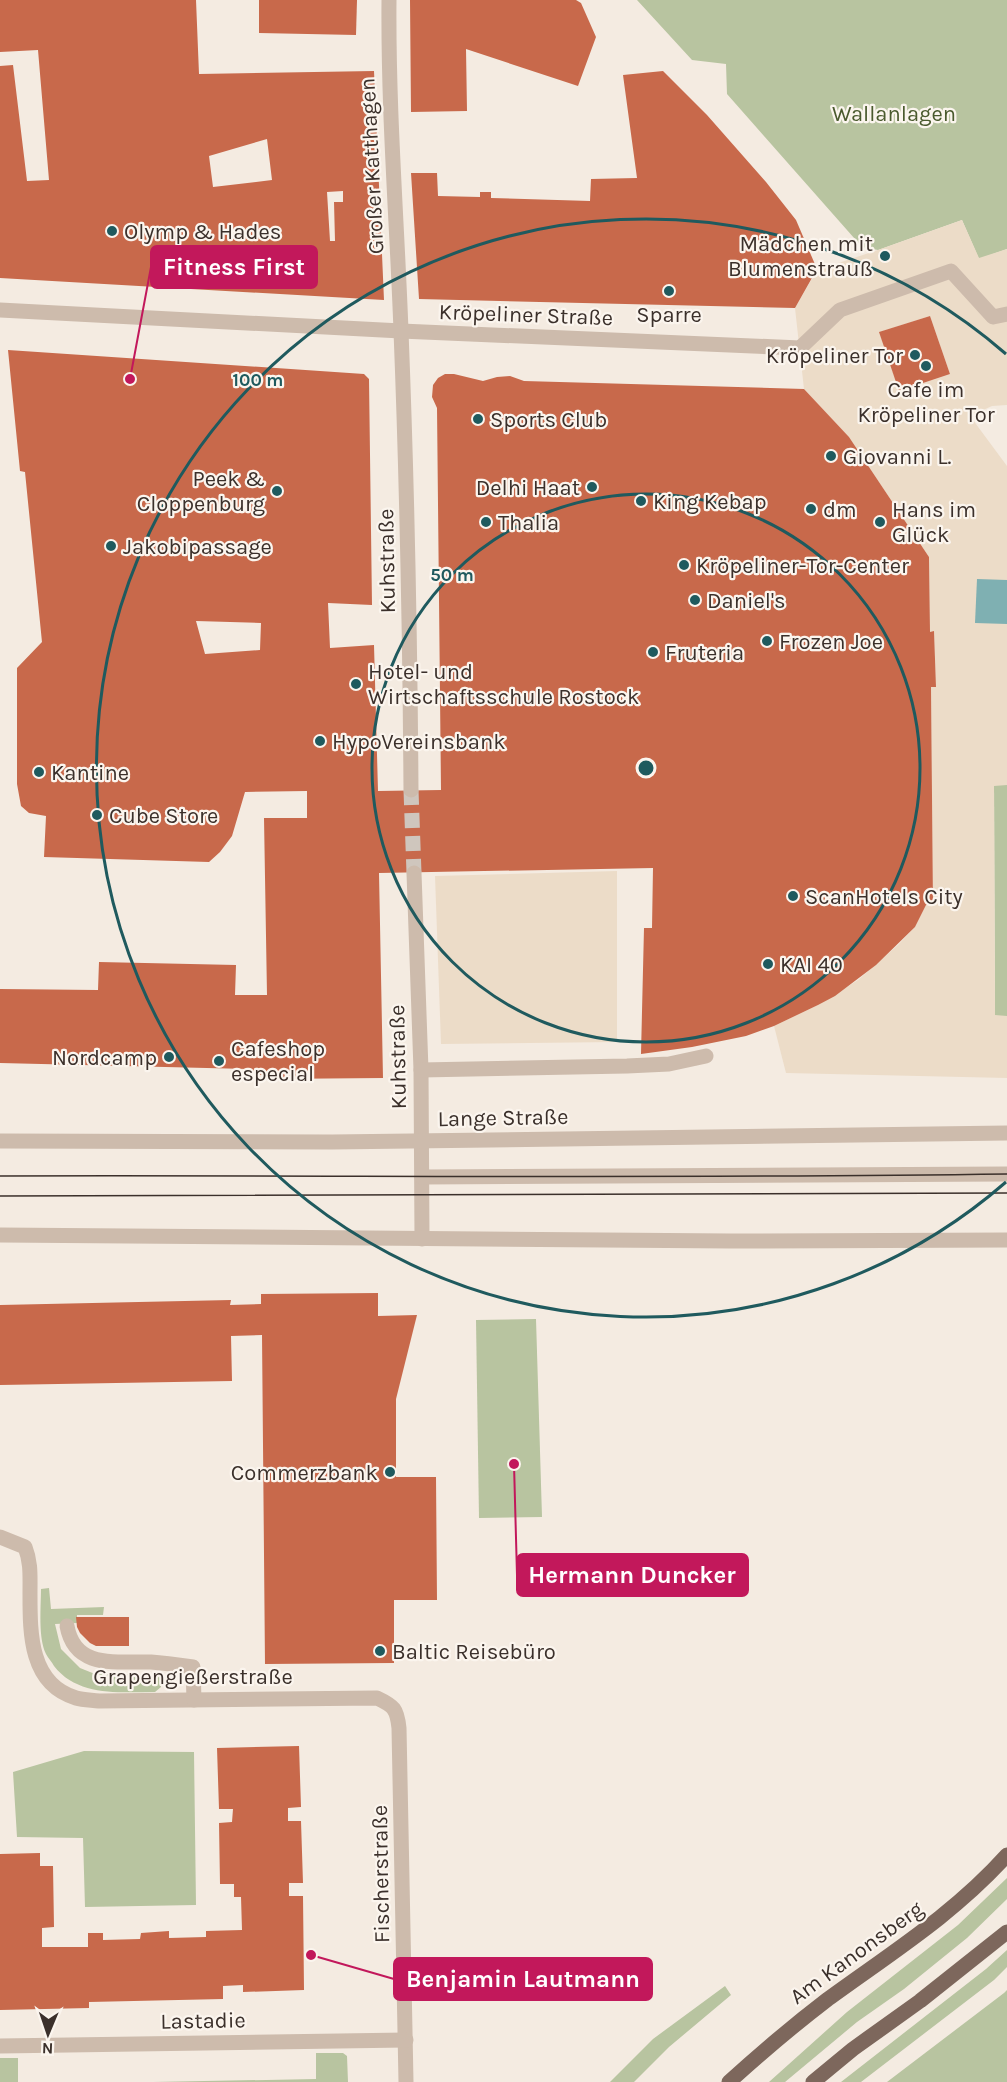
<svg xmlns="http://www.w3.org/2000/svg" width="1007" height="2082" font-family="Karla,sans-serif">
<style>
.green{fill:#b8c4a0}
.plaza{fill:#ecdcc8;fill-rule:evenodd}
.water{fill:#7fb0b2}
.building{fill:#c8694b;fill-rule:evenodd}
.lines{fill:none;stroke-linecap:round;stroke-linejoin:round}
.minor-tunnel{stroke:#cfc6bd;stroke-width:15;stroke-dasharray:15 8;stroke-linecap:butt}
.minor{stroke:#cdbbac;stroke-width:15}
.major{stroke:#7d675c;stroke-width:15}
.tram{stroke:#3b302b;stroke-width:1.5}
.ring{fill:none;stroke:#1f5a5e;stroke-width:3}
.poi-dot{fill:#1f5a5e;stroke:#fbf5ee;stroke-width:2}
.labels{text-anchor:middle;stroke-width:4.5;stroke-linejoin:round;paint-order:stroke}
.park-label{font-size:22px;fill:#4a5a2e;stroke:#fbf5ee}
.street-label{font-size:22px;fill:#3b302b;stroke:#fbf5ee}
.poi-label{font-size:22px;fill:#3b302b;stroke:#fbf5ee;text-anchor:start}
.centre{fill:#1f5a5e;stroke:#fbf5ee;stroke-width:3}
.ring-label{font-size:18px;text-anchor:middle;font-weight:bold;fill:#1f5a5e;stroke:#fbf5ee;stroke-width:4.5;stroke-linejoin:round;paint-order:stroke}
.leader{fill:none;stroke:#c2185b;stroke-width:2}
.callout-dot{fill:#c2185b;stroke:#fbf5ee;stroke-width:2}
.callout{fill:#c2185b;stroke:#c2185b;stroke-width:2}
.callout-label{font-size:24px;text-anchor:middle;font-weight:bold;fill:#fff}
</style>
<rect width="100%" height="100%" fill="#f4ebe1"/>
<g class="green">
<path d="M637,0h370v249l-28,10 -17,-39 -84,30 -16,-3 -135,-153 -1,-30 -34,-4z"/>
<path d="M994,785h13v231h-12z"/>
<path d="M536,1319l6,198 -63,1 -3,-198z"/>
<path d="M49,1588l2,21 53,-2 -1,8h-26v8l-22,1 6,25 19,19 15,6h66v13l-6,5c-35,0 -77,5 -101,-26 -2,-4 -6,-8 -8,-12 -8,-16 -5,-47 -5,-65z"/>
<path d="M84,1751l110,1 2,153 -111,2 -2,-69 -66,-1 -4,-65z"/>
<path d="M1007,1878v21l-40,39 -63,51 -47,33 -72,60h-16l78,-70 111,-87z"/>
<path d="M1007,1950v17l-13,13 -133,102h-20l145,-113z"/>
<path d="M725,1986l6,9 -62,52 -35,35h-24l43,-43z"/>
<path d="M1007,1990v92h-120l117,-89z"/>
<path d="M316,2053h27l4,3 1,26h-195l163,-3z"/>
<rect x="0" y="2058" width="18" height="24"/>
</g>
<g class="plaza">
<path d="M962,220l17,38 28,-9v156l-15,1 -22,10 37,50v319l-13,1 1,229 12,1v62l-221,-5 -12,-47 44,-21 40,-25 40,-35 17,-18 11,-22h7l-2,-218 5,-1 -2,-54h-4l-1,-75 -80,-120 -45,-48 -9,-81 22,-38 61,-20zM930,316l20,58 -51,17 -19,-59z"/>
<path d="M617,871v171l-176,2 -6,-168z"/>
</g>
<path class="water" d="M977,579l30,1v44l-32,-1z"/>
<g class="building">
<path d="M0,0h196l3,74 175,-3 10,229 -384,-22v-212l13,-1 14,116 22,-1 -11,-130 -38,2zM267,139l5,41 -59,7 -4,-31zM343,191v11h-9l1,39h-5l-3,-49z"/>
<path d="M259,0h98l-1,35 -97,-2z"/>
<path d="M410,0h166l5,3 15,34 -18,49 -112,-37 1,62 -56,1z"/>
<path d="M663,71l44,44 59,67 30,38 21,49 -22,39 -376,-9 -8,-126h26l1,23 42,1v-5h11v6l99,3 1,-22 46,-1 -14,-103z"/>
<path d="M930,316l20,58 -51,17 -20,-59z"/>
<path d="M8,350l356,24 5,5 3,226 -44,-2 2,45 44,-3 4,146 63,-1 -4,-382 -5,-11 1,-12 5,-7 7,-4h9l29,7 14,-4 13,-1 14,5 280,8 45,48 80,120 1,75 4,-1 2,56h-5l2,218h-7l-11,22 -39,38 -41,31 -17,9 -44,21 -28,10 -54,11 -51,7 3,-126h8l1,-60 -274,5 4,205 -113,1v-3l-21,-3 -1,-4 -248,-6v-74l98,1 1,-28 137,3 -1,30h32l-3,-177h43v-27l-62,1 -13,44 -12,16 -11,10 -165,-5 2,-41 -17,-3 -8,-7 -4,-22v-116l25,-26 -17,-170 -5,-1zM196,621l65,2 -1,27 -55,4z"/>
<path d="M378,1293v23l39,-1 -21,84v78h40l1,123h-43v63l-129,1 -3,-329 -31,1 1,45 -232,4v-80l231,-5 -1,5 31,-1v-10z"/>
<path d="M76,1617h53v29h-33l-6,-3 -10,-10 -3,-6z"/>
<path d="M299,1746l2,61 -13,1v13h13l2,62h-14v13h14l1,94 -61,2v-7l-20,1v13l-134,3v6l-89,2v-156l40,-1v13h13l1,61 -12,1v19h46v-14h15v7l37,-1 1,-6 28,-2v7l37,-1v-6l36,-1 -1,-33h-7v-13h-14l-1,-61 13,-1 1,-13h-14l-2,-61z"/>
</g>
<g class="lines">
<path class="minor-tunnel" d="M411,790l3,83"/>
<g class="minor">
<path d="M389,0c-1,111 8,221 12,331 6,153 9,306 10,459"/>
<path d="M0,310l401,21 399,17 40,-38 111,-39 42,46 14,-3"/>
<path d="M414,873l7,197 1,169"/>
<path d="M421,1070l206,-4 42,-2 37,-8"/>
<path d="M0,1141l332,1 675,-9"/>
<path d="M422,1177l585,-3"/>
<path d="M0,1235l730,6 277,-1"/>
<path d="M0,1537l25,10c6,15 5,29 5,45 0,40 -1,92 46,106 7,2 15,2 23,3l278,-3c17,8 20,11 22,30l7,354"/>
<path d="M67,1626c8,44 50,35 84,36 14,1 28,3 42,5l1,33"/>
<path d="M0,2046l406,-6"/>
</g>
<g class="major">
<path d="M729,2082c32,-29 65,-57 99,-83 63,-46 126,-85 179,-144"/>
<path d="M813,2082l40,-33 67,-48 87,-69"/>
</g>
<g class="tram">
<path d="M0,1176c336,-1 671,3 1007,-2"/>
<path d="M0,1196l1007,-3"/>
</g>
</g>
<g class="ring">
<circle cx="646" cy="768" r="274"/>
<path d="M1006 1182A549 549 0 1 1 1006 354"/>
</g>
<g class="poi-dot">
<circle cx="112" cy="231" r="6"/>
<circle cx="885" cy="256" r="6"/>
<circle cx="669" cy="291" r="6"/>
<circle cx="915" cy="355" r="6"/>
<circle cx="926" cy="366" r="6"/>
<circle cx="478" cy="419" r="6"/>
<circle cx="831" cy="456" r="6"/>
<circle cx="592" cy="487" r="6"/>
<circle cx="277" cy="491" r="6"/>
<circle cx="641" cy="501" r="6"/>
<circle cx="811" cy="509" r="6"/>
<circle cx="486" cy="522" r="6"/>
<circle cx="880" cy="522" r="6"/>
<circle cx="111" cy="546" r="6"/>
<circle cx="684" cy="565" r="6"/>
<circle cx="695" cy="600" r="6"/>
<circle cx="767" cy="641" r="6"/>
<circle cx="653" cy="652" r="6"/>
<circle cx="356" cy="684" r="6"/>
<circle cx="320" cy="741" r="6"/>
<circle cx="39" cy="772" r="6"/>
<circle cx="97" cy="815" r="6"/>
<circle cx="793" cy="896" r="6"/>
<circle cx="768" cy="964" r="6"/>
<circle cx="169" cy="1057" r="6"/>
<circle cx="219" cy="1061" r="6"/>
<circle cx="390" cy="1472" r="6"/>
<circle cx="380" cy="1651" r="6"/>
</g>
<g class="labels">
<g class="park-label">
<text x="894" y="121">Wallanlagen</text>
</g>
<g class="street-label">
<text transform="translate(371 166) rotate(-93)" y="8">Großer Katthagen</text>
<text transform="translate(526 314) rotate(2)" y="8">Kröpeliner Straße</text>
<text transform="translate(386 561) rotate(-91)" y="8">Kuhstraße</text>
<text transform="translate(397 1057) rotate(-91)" y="8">Kuhstraße</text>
<text transform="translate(503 1117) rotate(-1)" y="8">Lange Straße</text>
<text x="193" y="1684">Grapengießerstraße</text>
<text transform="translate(380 1874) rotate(-91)" y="8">Fischerstraße</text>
<text transform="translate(856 1952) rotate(-36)" y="8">Am Kanonsberg</text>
<text transform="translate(203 2020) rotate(-1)" y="8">Lastadie</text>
</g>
<g class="poi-label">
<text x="124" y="239">Olymp &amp; Hades</text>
<text x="873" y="251" text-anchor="end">Mädchen mit<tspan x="873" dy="25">Blumenstrauß</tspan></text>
<text x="669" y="322" text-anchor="middle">Sparre</text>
<text x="903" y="363" text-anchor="end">Kröpeliner Tor</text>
<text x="926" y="397" text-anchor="middle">Cafe im<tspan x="926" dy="25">Kröpeliner Tor</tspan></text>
<text x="490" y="427">Sports Club</text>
<text x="843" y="464">Giovanni L.</text>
<text x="265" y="486" text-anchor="end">Peek &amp;<tspan x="265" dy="25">Cloppenburg</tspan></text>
<text x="580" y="495" text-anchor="end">Delhi Haat</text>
<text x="653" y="509">King Kebap</text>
<text x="823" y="517">dm</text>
<text x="892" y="517">Hans im<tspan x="892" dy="25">Glück</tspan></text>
<text x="498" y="530">Thalia</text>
<text x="123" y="554">Jakobipassage</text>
<text x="696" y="573">Kröpeliner-Tor-Center</text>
<text x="707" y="608">Daniel's</text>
<text x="779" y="649">Frozen Joe</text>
<text x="665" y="660">Fruteria</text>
<text x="368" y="679">Hotel- und<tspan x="368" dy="25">Wirtschaftsschule Rostock</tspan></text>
<text x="332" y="749">HypoVereinsbank</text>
<text x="51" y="780">Kantine</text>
<text x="109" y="823">Cube Store</text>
<text x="805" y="904">ScanHotels City</text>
<text x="780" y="972">KAI 40</text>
<text x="231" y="1056">Cafeshop<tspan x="231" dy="25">especial</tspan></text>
<text x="157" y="1065" text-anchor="end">Nordcamp</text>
<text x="378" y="1480" text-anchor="end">Commerzbank</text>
<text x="392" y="1659">Baltic Reisebüro</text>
</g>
</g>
<circle cx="646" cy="768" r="9" class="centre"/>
<g class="ring-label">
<text x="258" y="386">100 m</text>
<text x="452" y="581">50 m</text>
</g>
<path class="leader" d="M130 379L151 267M514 1464L517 1575M311 1955L394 1979"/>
<g class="callout-dot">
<circle cx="130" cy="379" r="6"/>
<circle cx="514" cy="1464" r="6"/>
<circle cx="311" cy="1955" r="6"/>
</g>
<g class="callout">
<rect x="151" y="246" width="166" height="42" rx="6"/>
<rect x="517" y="1554" width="231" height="42" rx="6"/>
<rect x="394" y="1958" width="258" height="42" rx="6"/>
</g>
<g class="callout-label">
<text x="234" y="275">Fitness First</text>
<text x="632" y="1583">Hermann Duncker</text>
<text x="523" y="1987">Benjamin Lautmann</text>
</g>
<g transform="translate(48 2034) rotate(182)" stroke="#fbf5ee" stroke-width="4.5" paint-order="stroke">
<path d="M0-4.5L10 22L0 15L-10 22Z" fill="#3b302b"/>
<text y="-9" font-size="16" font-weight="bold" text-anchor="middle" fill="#3b302b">N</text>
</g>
</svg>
